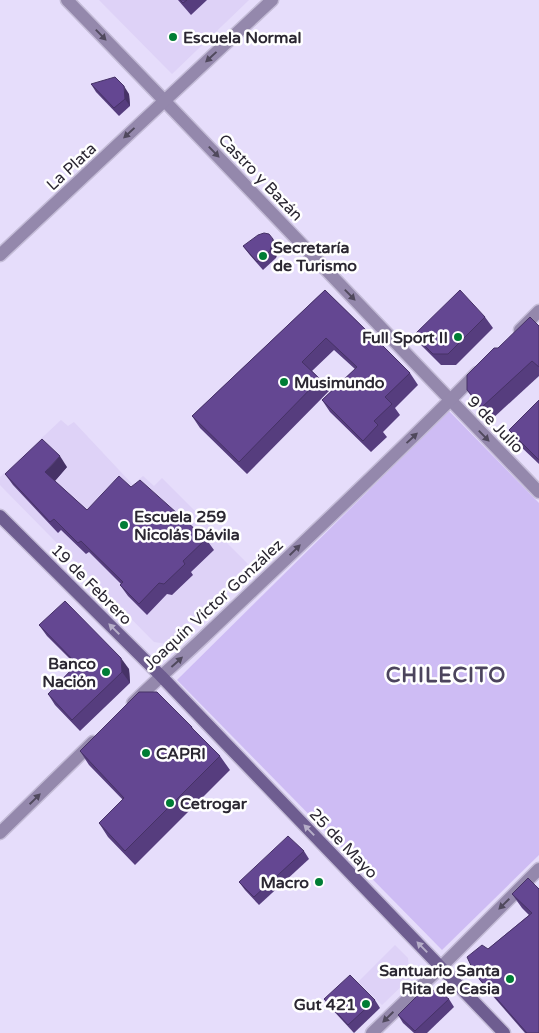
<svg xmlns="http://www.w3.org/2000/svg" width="539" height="1033" font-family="'Varela Round',sans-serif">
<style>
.built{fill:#ded2f7}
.green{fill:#cebcf4}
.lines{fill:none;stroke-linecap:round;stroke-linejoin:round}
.street-casing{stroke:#c4bcd7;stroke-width:15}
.secondary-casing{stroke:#c4bcd7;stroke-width:15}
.street{stroke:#9488ac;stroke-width:12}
.secondary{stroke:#6e5d90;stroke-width:12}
.wall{fill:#563d7e}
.shaded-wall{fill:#463266}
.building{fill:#644792;stroke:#463266}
.oneway{fill:#50495d}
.oneway2{fill:#b6aec8}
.poi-dot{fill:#007d35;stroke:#fff;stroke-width:2}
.labels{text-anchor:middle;stroke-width:5;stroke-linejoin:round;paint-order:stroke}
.poi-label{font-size:16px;font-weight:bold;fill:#2b2732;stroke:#fff;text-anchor:start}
.street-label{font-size:16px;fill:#2b2732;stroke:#fff}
.district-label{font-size:21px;font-weight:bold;letter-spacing:1px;fill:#4c445d;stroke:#fff}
</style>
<rect width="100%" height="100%" fill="#e6ddfb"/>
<g class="built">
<path d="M99,0h150l-77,74z"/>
<path d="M61,420l7,6 6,-4 59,63 10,-9 11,10 8,-8 86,86 -81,80 -13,-2 -154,-157v-8z"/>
<path d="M395,945l13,13 2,20 -28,27 -24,-23z"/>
</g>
<path class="green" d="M449,411l90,92v352l-97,95 -265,-270z"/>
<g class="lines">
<g class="street-casing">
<g id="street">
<path d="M67,0c159,163 314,329 472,492"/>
<path d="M0,255l272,-255"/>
<path d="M520,330l19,-19"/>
<path d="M133,703c23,-23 48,-44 72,-67 91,-87 184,-173 272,-263"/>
<path d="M0,833l93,-91"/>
<path d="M372,1033l69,-66 98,-98"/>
</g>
</g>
<g class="secondary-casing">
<path id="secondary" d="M0,516l161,160 343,357"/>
</g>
<use href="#street" class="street"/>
<use href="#secondary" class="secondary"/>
</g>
<g class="wall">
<path d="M178,0h29l-16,15z"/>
<path d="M91,84l38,10 1,12 -11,10 -23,-24z"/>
<path d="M243,246h36l-3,12 -13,12 -14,-16z"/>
<path d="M325,290l85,83 8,12 -23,23 5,7 -17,17 4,5 -16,15 -41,-40 -8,-12 33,-31 -21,-19 -22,21 8,8 9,12 -82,83 -47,-46 -8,-12z"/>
<path d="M485,317l8,11 -37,37h-15l-19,-19 -8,-11z"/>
<path d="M539,326v50l-48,44 -15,-17 -9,-13 31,-42z"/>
<path d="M539,400v64l-21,-20 -9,-14z"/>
<path d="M67,467l-12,14 32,29 44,-23 75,52 8,11 -23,22 2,3 -21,20 -5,-1 -20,21 -19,-19 -8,-11 1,-1 -32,-32 -3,2 -25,-24 -3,3 -45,-48 -8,-11z"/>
<path d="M39,625l90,44 1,14 -50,48 -25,-26 -7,-11 28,-29 -29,-29z"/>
<path d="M192,727l2,3 26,26 10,14 -95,95 -27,-28 -9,-14 24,-23 -34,-35 -9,-14z"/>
<path d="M304,851l5,8 -50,46 -14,-15 -6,-8z"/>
<path d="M539,889v144h-14l-40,-46 -10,-13 13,-25 41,-34 -7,-7 -10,-14z"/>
<path d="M324,999l51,1 5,8 -26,25 -24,-26z"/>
<path d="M449,999l5,8 -27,26h-13l-11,-10 -5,-8z"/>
</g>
<g class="shaded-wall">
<path d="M124,86l5,8 1,12 -5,-7z"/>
<path d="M273,239l6,7 -3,12 -6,-7z"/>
<path d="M60,456l7,11 -14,16 -8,-11z"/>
<path d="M121,658l8,11 1,14 -8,-11z"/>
</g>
<g class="building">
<path d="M180,0h7l-4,3z"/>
<path d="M115,77l9,9 1,13 -11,9 -23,-24z"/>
<path d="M264,233l5,1 4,5 -3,12 -13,11 -14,-16 15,-11z"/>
<path d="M325,290l44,43v-1l41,41 -25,24 7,7 -18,17 4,4 -15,16 -41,-41 35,-33 -31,-29 -24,24 18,17 -81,83 -47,-46z"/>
<path d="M460,290l25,27 -37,37h-15l-19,-19z"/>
<path d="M530,317l9,9v41l-7,-6 -50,46 -15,-17v-15l27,-27h4z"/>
<path d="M539,400v60l-30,-30z"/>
<path d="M42,439l18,17 -15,16 42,38 32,-34 12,11 9,-7 66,59 -23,22 2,3 -21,20 -5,-1 -20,21 -19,-19 3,-3 -42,-41 -3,2 -24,-24 -4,3 -45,-48z"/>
<path d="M65,601l56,57 1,14 -50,48 -24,-26 29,-30 -38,-39z"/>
<path d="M139,692h18l35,35h-1l29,29 -95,95 -26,-28 25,-25 -44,-47z"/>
<path d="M288,836l16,15 -50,46 -15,-15z"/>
<path d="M528,878l11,11v144h-12l-52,-59 -8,-17 15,-12 6,4 44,-36 -20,-19z"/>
<path d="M350,975l25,25 -27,25 -24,-26z"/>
<path d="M424,989l14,2 11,8 -34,32 -17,-16z"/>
</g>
<defs><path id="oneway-solid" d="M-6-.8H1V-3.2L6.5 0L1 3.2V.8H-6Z" transform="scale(1.25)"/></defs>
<g class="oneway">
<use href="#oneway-solid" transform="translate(101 35) rotate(46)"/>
<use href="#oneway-solid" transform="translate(211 57) rotate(137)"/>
<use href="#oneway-solid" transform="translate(129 133) rotate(137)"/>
<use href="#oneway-solid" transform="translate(214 152) rotate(46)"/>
<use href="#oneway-solid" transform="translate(350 295) rotate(46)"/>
<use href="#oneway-solid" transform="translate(484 436) rotate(46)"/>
<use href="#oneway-solid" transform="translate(412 438) rotate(-43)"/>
<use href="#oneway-solid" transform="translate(295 550) rotate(-44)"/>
<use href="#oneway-solid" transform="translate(177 662) rotate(-42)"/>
<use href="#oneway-solid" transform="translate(35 799) rotate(-44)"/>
<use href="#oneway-solid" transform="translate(504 904) rotate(135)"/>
<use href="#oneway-solid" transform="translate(388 1017) rotate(136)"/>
</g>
<g class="oneway2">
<use href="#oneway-solid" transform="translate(114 629) rotate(-135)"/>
<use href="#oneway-solid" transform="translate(309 830) rotate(-134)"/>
<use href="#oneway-solid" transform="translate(422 947) rotate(-134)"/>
</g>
<g class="poi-dot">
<circle cx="173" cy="37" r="5"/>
<circle cx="263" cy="256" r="5"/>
<circle cx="458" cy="337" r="5"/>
<circle cx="284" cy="382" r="5"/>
<circle cx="124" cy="525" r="5"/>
<circle cx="106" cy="672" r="5"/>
<circle cx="146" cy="753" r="5"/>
<circle cx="170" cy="803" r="5"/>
<circle cx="319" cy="882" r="5"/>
<circle cx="510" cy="979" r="5"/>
<circle cx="366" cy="1004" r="5"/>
</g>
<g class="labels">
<g class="poi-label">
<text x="183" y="43">Escuela Normal</text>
<text x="273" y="253">Secretaría<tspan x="273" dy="18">de Turismo</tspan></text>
<text x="448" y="343" text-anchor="end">Full Sport II</text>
<text x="294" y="388">Musimundo</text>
<text x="134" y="522">Escuela 259<tspan x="134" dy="18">Nicolás Dávila</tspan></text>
<text x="96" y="669" text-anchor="end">Banco<tspan x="96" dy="18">Nación</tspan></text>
<text x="156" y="759">CAPRI</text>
<text x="180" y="809">Cetrogar</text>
<text x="309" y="888" text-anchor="end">Macro</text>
<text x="500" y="976" text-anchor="end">Santuario Santa<tspan x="500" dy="18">Rita de Casia</tspan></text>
<text x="356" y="1010" text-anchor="end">Gut 421</text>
</g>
<g class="street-label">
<text transform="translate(71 166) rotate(-43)" y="6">La Plata</text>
<text transform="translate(261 177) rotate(46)" y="6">Castro y Bazán</text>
<text transform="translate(496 424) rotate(46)" y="6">9 de Julio</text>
<text transform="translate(92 584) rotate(45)" y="6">19 de Febrero</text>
<text transform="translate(213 604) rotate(-43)" y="6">Joaquín Víctor González</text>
<text transform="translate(344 843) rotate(46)" y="6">25 de Mayo</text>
</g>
<g class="district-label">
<text x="446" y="682">CHILECITO</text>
</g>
</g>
</svg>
